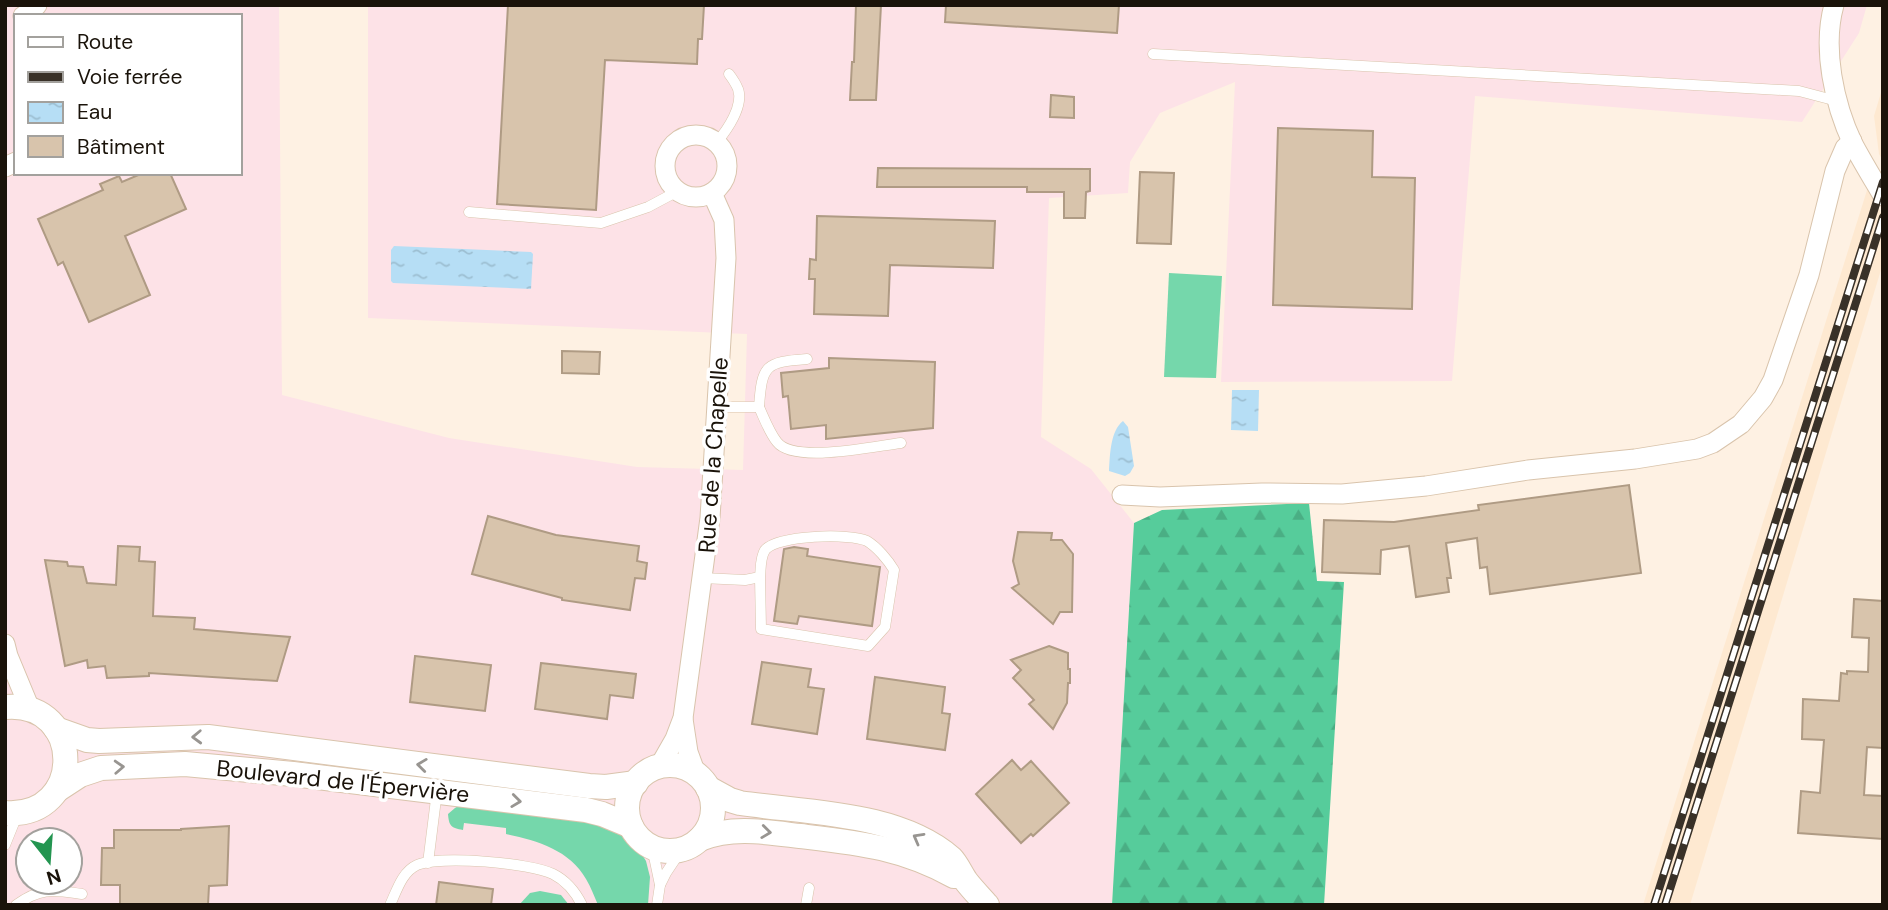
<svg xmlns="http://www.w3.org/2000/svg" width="1888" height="910" font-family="'DM Sans',sans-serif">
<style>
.built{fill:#fee9d1}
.industrial{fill:#fde2e7;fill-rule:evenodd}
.grass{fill:#75d7ab}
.forest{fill:url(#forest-firs)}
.water{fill:url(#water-ripples)}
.building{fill:#d8c4ac;stroke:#af9b84;stroke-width:2}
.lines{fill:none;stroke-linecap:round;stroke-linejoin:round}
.service-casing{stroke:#d9c4ac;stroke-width:11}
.minor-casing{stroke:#d9c4ac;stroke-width:21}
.tertiary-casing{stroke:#d9c4ac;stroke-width:26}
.service{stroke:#fff;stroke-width:10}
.minor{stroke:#fff;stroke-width:19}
.tertiary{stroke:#fff;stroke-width:24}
.rail-casing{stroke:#393128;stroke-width:8}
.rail{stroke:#fff;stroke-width:5;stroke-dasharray:16;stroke-linecap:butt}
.oneway{stroke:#989591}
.labels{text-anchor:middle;stroke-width:7;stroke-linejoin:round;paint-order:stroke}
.street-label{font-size:23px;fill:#1a130a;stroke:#fff}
</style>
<defs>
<pattern id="forest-firs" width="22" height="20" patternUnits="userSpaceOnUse" patternTransform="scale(1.75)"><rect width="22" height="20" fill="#56cc9b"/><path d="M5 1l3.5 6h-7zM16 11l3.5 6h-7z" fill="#4aae84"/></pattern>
<pattern id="water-ripples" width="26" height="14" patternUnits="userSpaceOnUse" patternTransform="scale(1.75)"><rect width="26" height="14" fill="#b6def5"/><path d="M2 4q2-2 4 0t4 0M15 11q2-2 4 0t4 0" fill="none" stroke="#9cbed1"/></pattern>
</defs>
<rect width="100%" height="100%" fill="#fef1e3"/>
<g class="built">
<path d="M1883,86v75l-4,-7 -5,-38z"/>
<path d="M1868,187l15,30v46l-193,642h-47z"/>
</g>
<path class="industrial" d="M5,5h274l3,390 167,43 188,29 106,3 4,-136 -379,-16v-313h1499l-8,28 -57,89 -327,-26 -23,285 -231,1 14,-300 -75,31 -30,49 -2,31 -79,5 -8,239 50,32 43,54 -22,382h-1107zM16,16h224v157h-224zM28,840h42v42h-42z"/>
<g class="grass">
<path d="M1169,273l53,3 -6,102 -52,-1z"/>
<path d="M462,804l112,12 44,13 9,11 14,13 5,8 4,16 -2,28h-50c-4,-9 -7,-18 -12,-26 -16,-29 -50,-39 -80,-45v-6l-42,-5 -1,7c-12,-2 -14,-4 -15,-16l7,-6z"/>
<path d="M540,891l21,4 8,10h-50l11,-12z"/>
</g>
<path class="forest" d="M1309,503l8,78 27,1 -20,323h-212l22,-382 28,-13z"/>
<g class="water">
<path d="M394,246l137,6 2,2 -2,35 -138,-6 -2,-2v-31z"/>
<path d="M1232,390h27l-1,41 -27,-1z"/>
<path d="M1123,421l5,6 6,39 -4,7 -5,3 -16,-5c1,-15 1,-40 14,-50z"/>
</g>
<g class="building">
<path d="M508,5h196l-2,34h-4l-1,25 -92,-4 -9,150 -99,-6z"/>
<path d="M856,5h25l-5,95h-26l2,-38h2z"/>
<path d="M946,5h173l-2,28 -172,-11z"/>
<path d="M1051,95l23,2v21l-24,-1z"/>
<path d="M1278,128l95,3 -1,46 43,1 -3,131 -139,-4z"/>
<path d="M878,168l212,1v22l-4,1 -1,26h-21v-26h-37v-5h-150z"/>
<path d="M1140,172l34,1 -3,71 -34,-1z"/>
<path d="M143,173h27l16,36 -61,27 25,59 -61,27 -26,-60 -5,3 -20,-46 65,-29 -3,-6 19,-8 3,6z"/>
<path d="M817,216l178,5 -2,47 -103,-3 -2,51 -74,-2 1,-35h-6l1,-20 6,1z"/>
<path d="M562,351l38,1 -1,22 -37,-1z"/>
<path d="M829,358l106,4 -2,66 -107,11v-14l-35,4 -3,-33 -5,1 -2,-24 48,-5z"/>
<path d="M1629,485l12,88 -151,21 -3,-27 -7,1 -3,-30 -31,5 5,35h-4l2,14 -33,5 -7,-51 -28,4 -1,24 -58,-2 2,-52 70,2 85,-12 -1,-5z"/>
<path d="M488,516l68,19 83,11 -2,15 10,2 -2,16 -10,-1 -5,32 -68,-10v-2l-90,-24z"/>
<path d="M1018,532l34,1 -1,7h11l11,14 -1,58h-12l-7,12 -41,-36 7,-4 -6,-23z"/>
<path d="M118,546l22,1 -1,14 16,1 -2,54 42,2 -1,11 96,8 -13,44 -128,-8v3l-42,2 -2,-12 -17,2 -1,-8 -22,6 -20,-106 22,2 1,4 15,1 4,16 29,2z"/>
<path d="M794,547l14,2 -1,7 73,11 -8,59 -73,-10 -2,8 -23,-3 10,-72z"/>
<path d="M1854,599l29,2v147l-16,-1 -3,48 19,1v43l-85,-6 3,-42 19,2 4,-53 -22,-1 1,-40 36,2 2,-28 6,1v-3l21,1 1,-34 -17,-1z"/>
<path d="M1049,646l19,7v16h2v14h-2l-1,20 -14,26 -24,-25 5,-4 -21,-22 8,-8 -10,-10z"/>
<path d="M415,656l76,9 -6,46 -75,-9z"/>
<path d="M762,662l49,7 -3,18 16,2 -7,45 -65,-10z"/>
<path d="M541,663l95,11 -3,24 -23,-3 -3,24 -72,-10z"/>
<path d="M875,677l70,10 -3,26 8,1 -5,36 -78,-11z"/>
<path d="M1012,760l9,10 10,-9 38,42 -36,33 -2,-2 -10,9 -45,-49z"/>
<path d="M229,826l-2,59 -18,1 -1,19h-88v-20h-19l1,-37h12v-18h67v-1z"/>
<path d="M439,882l54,7 -2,16h-55z"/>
</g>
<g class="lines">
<g class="service-casing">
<g id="service">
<path d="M1153,54l646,37 38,10"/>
<path d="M717,142c10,-12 27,-36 21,-53 -2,-5 -6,-11 -9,-15"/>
<path d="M469,212l132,11 47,-16 30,-16"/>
<path d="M718,407h41c5,11 10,25 18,35 17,22 98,4 124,1"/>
<path d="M759,407c3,-42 6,-45 48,-48"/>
<path d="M702,578l43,2 15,-3 1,52 107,17 17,-19 9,-57c-6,-10 -17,-23 -27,-29 -16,-8 -90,-6 -102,9 -5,8 -4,18 -5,27"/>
<path d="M5,845l13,-32"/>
<path d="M652,847l8,38 -3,20"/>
<path d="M428,863l9,-72"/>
<path d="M660,885l6,-12 16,-24"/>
<path d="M16,905c25,-18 37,-15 66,-11"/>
<path d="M390,905c7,-15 12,-33 27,-40 23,-10 114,-2 136,9 14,7 22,17 29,31"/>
<path d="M806,905l3,-17"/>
</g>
</g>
<g class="minor-casing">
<g id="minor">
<path d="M1834,5c-12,43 0,99 19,139 9,17 20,35 30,52"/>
<path d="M23,16l6,-3 8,-8"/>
<circle cx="696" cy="166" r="31"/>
<path d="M5,167l11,-5"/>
<path d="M1122,495l38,2 102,-4 80,1 84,-8 102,-16 107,-11 62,-10 16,-6 28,-19 22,-26 10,-18 36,-105 26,-104 10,-23 7,-7"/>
<path d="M5,644l3,12 22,53"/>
<path d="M683,719l5,33 8,22"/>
<path d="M659,767l16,-28 8,-21 27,-200 16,-260 -2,-38 -12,-27"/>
</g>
</g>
<g class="tertiary-casing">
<g id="tertiary">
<path d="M5,707c80,-7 81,112 0,106"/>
<path d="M56,729l31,11 12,1 109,-4 381,49 17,1 30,-4"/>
<circle cx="670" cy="808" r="43"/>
<path d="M708,788l22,12 10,3c67,10 158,9 211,55 6,6 10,16 15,23 6,8 14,16 21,24"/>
<path d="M57,790l23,-15 21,-7 84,-4 108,10 293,36 16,4 29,12"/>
<path d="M700,839c32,-13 66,-7 100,-3 59,7 101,11 154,40"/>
</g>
</g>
<use href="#service" class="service"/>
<use href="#minor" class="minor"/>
<use href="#tertiary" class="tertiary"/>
<g class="rail-casing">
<g id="rail">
<path d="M1654,905l229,-723"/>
<path d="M1665,905l218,-688"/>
</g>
</g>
<use href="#rail" class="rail"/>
</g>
<defs><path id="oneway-chevron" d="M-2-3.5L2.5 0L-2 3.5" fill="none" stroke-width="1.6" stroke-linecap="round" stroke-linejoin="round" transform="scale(1.75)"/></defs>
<g class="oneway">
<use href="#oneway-chevron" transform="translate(197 737) rotate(178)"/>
<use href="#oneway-chevron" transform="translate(422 765) rotate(-173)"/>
<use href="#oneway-chevron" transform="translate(119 767) rotate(-3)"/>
<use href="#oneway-chevron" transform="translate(516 801) rotate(7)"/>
<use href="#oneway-chevron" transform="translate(766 832) rotate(7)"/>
<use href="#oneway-chevron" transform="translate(918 838) rotate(-151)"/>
</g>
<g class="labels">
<g class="street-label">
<text transform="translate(713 455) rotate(-86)" y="8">Rue de la Chapelle</text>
<text transform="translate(343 781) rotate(6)" y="8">Boulevard de l'Épervière</text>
</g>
</g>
<rect width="1888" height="910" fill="none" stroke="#1a130a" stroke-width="14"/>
<rect x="14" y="14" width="228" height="161" fill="#ffffff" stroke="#a3a19d" stroke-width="2"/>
<rect x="28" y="37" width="35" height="10" fill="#ffffff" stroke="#a3a19d" stroke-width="2"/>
<text x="77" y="49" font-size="21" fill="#1a130a">Route</text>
<rect x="28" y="72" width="35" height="10" fill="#393128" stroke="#a3a19d" stroke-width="2"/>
<text x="77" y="84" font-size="21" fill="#1a130a">Voie ferrée</text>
<rect x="28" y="102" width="35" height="21" fill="url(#water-ripples)" stroke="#a3a19d" stroke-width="2"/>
<text x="77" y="119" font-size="21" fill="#1a130a">Eau</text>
<rect x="28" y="136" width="35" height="21" fill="#d8c4ac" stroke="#a3a19d" stroke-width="2"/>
<text x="77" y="154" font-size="21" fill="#1a130a">Bâtiment</text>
<g transform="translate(49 861) rotate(163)"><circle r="33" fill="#ffffff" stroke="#a3a19d" stroke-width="2"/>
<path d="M0-5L12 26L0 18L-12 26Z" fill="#239550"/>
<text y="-10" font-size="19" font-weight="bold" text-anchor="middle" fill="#1a130a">N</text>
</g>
</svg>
